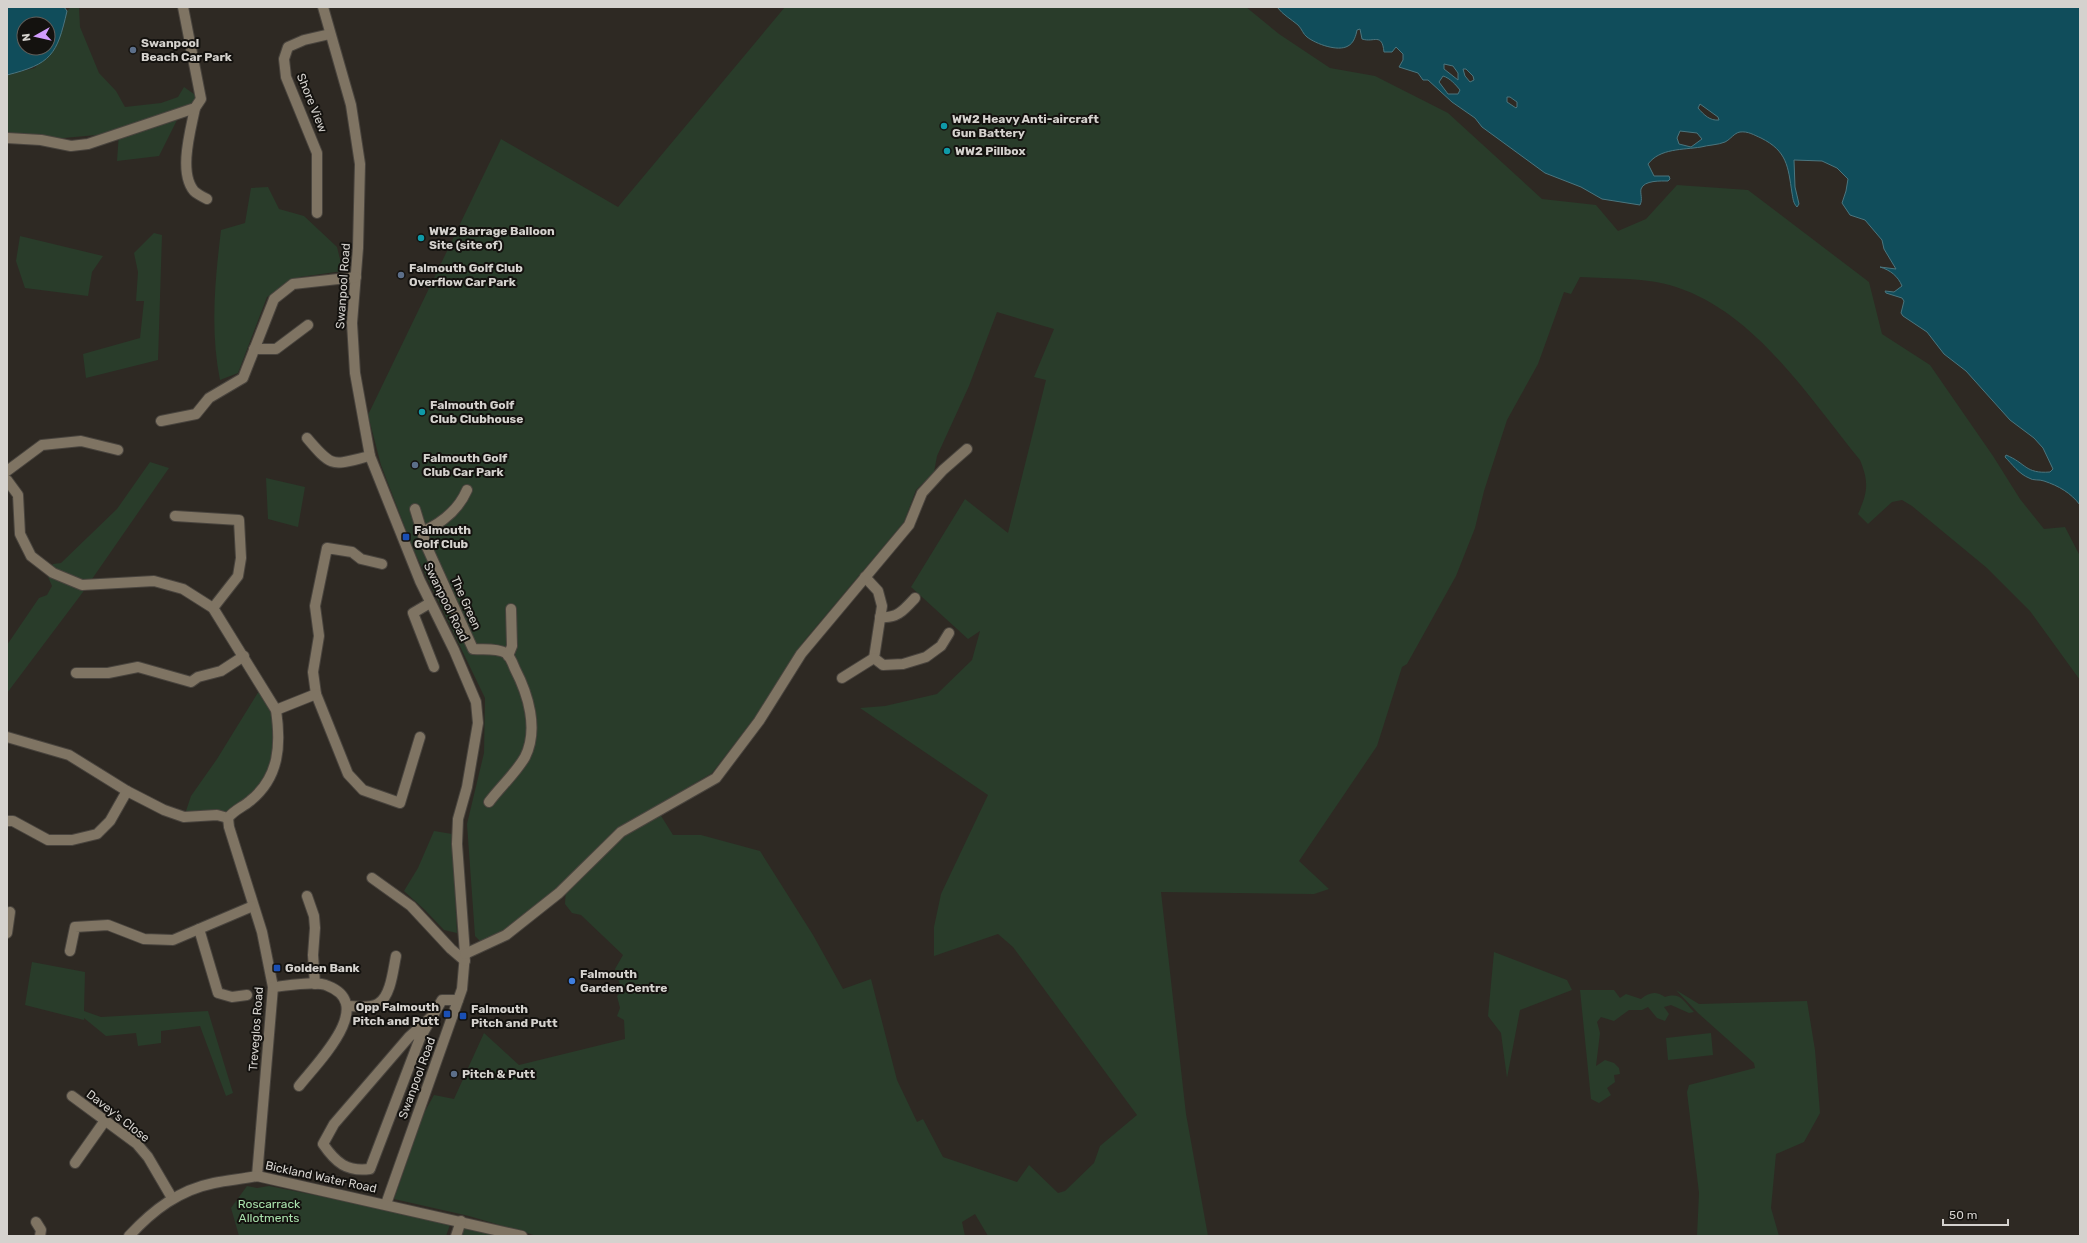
<svg xmlns="http://www.w3.org/2000/svg" width="2087" height="1243" font-family="Rubik,sans-serif">
<style>
.green{fill:#293c2a}
.water{fill:#104d5b;stroke:#4b757e;fill-rule:evenodd}
.lines{fill:none;stroke-linecap:round;stroke-linejoin:round}
.minor-casing{stroke:#49443e;stroke-width:12}
.minor{stroke:#7f7463;stroke-width:10}
.service-dot{fill:#5c6f8a;stroke:#14120f;stroke-width:1.5}
.culture-dot{fill:#0f9aa8;stroke:#14120f;stroke-width:1.5}
.transit-dot{fill:#1a4fb4;stroke:#14120f;stroke-width:1.5}
.shop-dot{fill:#3f7fe0;stroke:#14120f;stroke-width:1.5}
.labels{text-anchor:middle;stroke-width:4;stroke-linejoin:round;paint-order:stroke}
.poi-label{font-size:12px;font-weight:bold;fill:#d5d2ce;stroke:#14120f;text-anchor:start}
.street-label{font-size:12px;fill:#d5d2ce;stroke:#14120f}
.park-label{font-size:12px;fill:#a9e1ac;stroke:#14120f}
</style>
<rect width="100%" height="100%" fill="#2e2923"/>
<g class="green">
<path d="M71,7h8l1,20 19,46 17,18 9,16 36,-4 17,-6 6,-10 17,12 -21,15 -21,42 -42,5 2,-28 -78,7 -34,-2v-63l28,-7 28,-38 4,-19z"/>
<path d="M785,7h461l33,27 51,34 45,8 73,37 94,86 54,6 22,26 28,-12 31,-34 71,5 121,92 13,52 48,31 63,91 27,43 24,30 21,-2 15,29v124l-50,-69 -43,-43 -75,-62 -10,-6 -10,2 -24,22 -10,-10c10,-22 11,-32 2,-54 -51,-62 -104,-147 -184,-173 -30,-10 -64,-8 -96,-10l-9,17 -7,-2 -26,72 -31,56 -23,71 -9,37 -19,48 -49,88 -5,3 -25,79 -78,115 30,28 -15,5 -153,-2 25,222 22,122h-220l-13,-22 -13,8 3,14h-428l-68,-20 -75,-17 30,-86 10,-18 20,4 30,-66 35,32 106,-26 -1,-19 -7,-4 3,-8 -3,-12 5,-5 -7,-22 8,-14 -42,-40 -9,-2 -7,-9 1,-17 55,-55 37,-21 15,24h28l59,16 53,84 30,54 28,-10 26,101 20,42 6,-3 20,38 74,25 12,-17 29,28 7,-2 29,-28 6,-17 37,-31 -124,-168 -15,-13 -64,22v-29l7,-33 47,-99 -128,-87 25,-2 52,-12 35,-34 8,-29 -12,8 -57,-52 54,-88 43,34 38,-153 -12,-3 20,-48 -57,-17 -28,74 -32,70 -3,16 -18,18 -12,32 -100,119 -49,76 -43,56 -93,55 -63,61 -56,44 -20,8 -5,-5 -8,-112 17,-71 1,-55 -71,-147 -33,-86 -13,-50 133,-276 117,68z"/>
<path d="M268,187l11,22 25,7 33,31 6,24 -43,6 -33,20 -29,76 -18,7c-10,-50 -5,-100 1,-150l24,-7 6,-35z"/>
<path d="M154,233l8,2 -4,125 -72,18 -3,-24 57,-16 4,-37h-8l2,-29 -4,-19z"/>
<path d="M20,236l83,20 -11,16 -4,24 -63,-8 -9,-27z"/>
<path d="M150,462l19,6 -86,124 -76,101v-48l32,-47 8,-3 5,-9 -6,-14 7,-8 8,-1 56,-54z"/>
<path d="M266,478l39,9 -7,40 -30,-8z"/>
<path d="M262,686l17,43 -11,51 -36,33 -48,4 7,-21 26,-37z"/>
<path d="M434,831l18,3 5,99 -13,-3 -19,-20 -21,-19 14,-23z"/>
<path d="M1494,952l73,28 5,10 -52,20 -13,68 -6,-45 -13,-17z"/>
<path d="M32,962l53,10 -1,39 17,6 107,-6 25,82 -7,3 -26,-70 -39,5v12l-23,3 -2,-13 -30,3 -22,-18v2l-59,-15z"/>
<path d="M1580,990h34l6,8 6,-4 15,5c9,-7 15,-8 24,-2 16,-5 18,4 29,15l-5,1 -18,-8 -7,2 5,7 -4,7 -8,-3 -9,-11 -6,3h-13l-15,11 -13,-4 -4,5 3,11 -4,33 9,-6 9,3 5,5 1,6 -6,1 1,7 -8,6 4,7 -12,8 -8,-4z"/>
<path d="M1676,990l23,14 108,-3 8,49 5,63 -16,29 -28,12 -5,54 8,28h-82l2,-43 -12,-101 2,-7 66,-17 -1,-5 -56,-50z"/>
<path d="M1711,1033l2,22 -45,5 -2,-22z"/>
<path d="M247,1186l10,2 12,-2 182,36 -5,14h-207l-8,-28z"/>
<path d="M462,1224l51,12h-55z"/>
</g>
<g class="water">
<path d="M7,7h57l3,4c-10,44 -16,53 -60,64zM24,24h24v24h-24z"/>
<path d="M1277,7h803v498c-9,-12 -21,-19 -36,-24 -5,-2 -11,0 -15,-3 -10,-4 -17,-14 -24,-21l1,-2c20,8 19,19 44,17l3,-3 -10,-21 -9,-10 -24,-18 -44,-49 -22,-17 -17,-22 -24,-16 -2,-3 3,-12 -2,-3 -16,-5 -1,-2 9,1 8,-6c-4,-10 -12,-16 -22,-19l16,2 -12,-20 -2,-9 -17,-20 -15,-5 -8,-12 4,-12 2,-12 -11,-11 -15,-7 -28,-1 1,27 4,17 -2,3c-4,-4 -4,-9 -5,-14 -4,-27 -5,-42 -31,-55 -7,-3 -13,-7 -21,-6 -6,1 -9,7 -15,10 -7,3 -17,3 -24,5 -18,3 -41,1 -53,17l6,12h15l1,3 -2,2c-7,0 -24,-1 -27,8 -1,5 2,10 -1,16l-38,-6 -21,-12 -36,-14 -63,-46 -7,-9 -23,-16 -24,-22h-5l-5,-7 -19,-6 4,-7v-6l-7,-7 -4,5h-8c-2,-20 -10,-9 -22,-13l-2,-10 -3,1c-1,5 -3,13 -9,16 -10,6 -32,-2 -41,-9 -4,-3 -5,-8 -9,-12 -7,-6 -15,-10 -21,-18zM1444,64l9,2 5,7v7l-14,-11zM1463,69h3l7,7 1,4 -4,2 -5,-6zM1443,76c7,2 13,9 17,14l-2,4h-10l-9,-12zM1507,97h3l7,5v5l-1,1 -9,-6zM1700,104l18,13 1,3c-9,1 -15,-5 -21,-12zM1680,131l17,2 5,6 -11,8 -12,-3 -2,-6z"/>
</g>
<g class="lines">
<g class="minor-casing">
<g id="minor">
<path d="M323,7l28,98 9,59 -2,84 -6,75 3,50 15,83 50,125 34,69 22,52 2,21 -11,64 -9,32 -1,25 8,110 -3,35 -76,215"/>
<path d="M195,108c-4,21 -17,64 -1,83 3,3 9,6 13,8"/>
<path d="M7,138l34,2 30,6 17,-2 107,-36 6,-9 -18,-92"/>
<path d="M317,213v-60l-31,-76 -2,-18 4,-12 16,-7 26,-6"/>
<path d="M254,349h22l32,-24"/>
<path d="M161,421l35,-7 13,-16 34,-20 31,-79 19,-15 63,-7"/>
<path d="M307,438c26,31 25,27 63,18"/>
<path d="M7,471l35,-26 39,-4 37,9"/>
<path d="M7,480l11,15 2,39 11,22 22,17 29,12 72,-4 29,8 30,19 63,102c5,34 4,67 -26,91 -7,6 -16,9 -22,17"/>
<path d="M415,509l11,36 47,104c11,1 23,-1 33,4 4,3 7,11 9,16 13,25 24,60 10,88 -9,16 -25,30 -36,45"/>
<path d="M175,516l64,4 2,38 -3,18 -25,32"/>
<path d="M422,532c20,-9 36,-21 45,-42"/>
<path d="M865,577l13,14 4,15 -8,52 9,7 20,-1 23,-7 15,-11 8,-13"/>
<path d="M430,603l-17,10 21,54"/>
<path d="M880,617c17,2 24,-7 35,-19"/>
<path d="M508,656l4,-10 -1,-37"/>
<path d="M76,673h32l30,-6 53,15 7,-5 23,-6 23,-15"/>
<path d="M842,678l32,-20"/>
<path d="M316,694l-3,-22 6,-36 -4,-30 12,-58 25,4 9,7 21,5"/>
<path d="M276,710l40,-16 32,80 15,16 37,13 20,-66"/>
<path d="M7,737l62,18 58,36 37,19 20,7 33,-2 11,3"/>
<path d="M228,818l1,9 33,105 11,55 -16,189"/>
<path d="M7,821h6l35,19h24l25,-6 13,-13 17,-30"/>
<path d="M372,878l39,28 40,43 14,12"/>
<path d="M307,896l7,20 1,12 -2,27 2,29"/>
<path d="M199,929l19,64 14,4 15,-2"/>
<path d="M7,933l3,-21"/>
<path d="M70,951l5,-24 33,-2 36,14 29,1 80,-34"/>
<path d="M465,954l41,-19 53,-42 62,-61 95,-54 43,-57 42,-67 108,-129 13,-32 21,-23 24,-21"/>
<path d="M273,987c14,-1 42,-7 55,-1 49,19 -12,78 -29,100"/>
<path d="M347,1006c9,0 24,3 32,-3 12,-8 14,-33 17,-47"/>
<path d="M430,1018l-21,19 -75,87 -11,20c13,19 24,28 47,25l50,-131 22,-38h16"/>
<path d="M72,1096l65,48 11,13 24,41"/>
<path d="M75,1163l29,-41"/>
<path d="M36,1222l5,8 -1,6"/>
<path d="M129,1236c24,-26 50,-46 85,-53 14,-3 29,-4 43,-7l265,60"/>
<path d="M456,1236l5,-15"/>
</g>
</g>
<use href="#minor" class="minor"/>
</g>
<g class="service-dot">
<circle cx="133" cy="50" r="4"/>
<circle cx="401" cy="275" r="4"/>
<circle cx="415" cy="465" r="4"/>
<circle cx="454" cy="1074" r="4"/>
</g>
<g class="culture-dot">
<circle cx="944" cy="126" r="4"/>
<circle cx="947" cy="151" r="4"/>
<circle cx="421" cy="238" r="4"/>
<circle cx="422" cy="412" r="4"/>
</g>
<g class="transit-dot">
<rect x="402" y="533" width="8" height="8" rx="2"/>
<rect x="273" y="964" width="8" height="8" rx="2"/>
<rect x="443" y="1010" width="8" height="8" rx="2"/>
<rect x="459" y="1012" width="8" height="8" rx="2"/>
</g>
<circle class="shop-dot" cx="572" cy="981" r="4"/>
<g class="labels">
<g class="poi-label">
<text x="141" y="47">Swanpool<tspan x="141" dy="14">Beach Car Park</tspan></text>
<text x="952" y="123">WW2 Heavy Anti-aircraft<tspan x="952" dy="14">Gun Battery</tspan></text>
<text x="955" y="155">WW2 Pillbox</text>
<text x="429" y="235">WW2 Barrage Balloon<tspan x="429" dy="14">Site (site of)</tspan></text>
<text x="409" y="272">Falmouth Golf Club<tspan x="409" dy="14">Overflow Car Park</tspan></text>
<text x="430" y="409">Falmouth Golf<tspan x="430" dy="14">Club Clubhouse</tspan></text>
<text x="423" y="462">Falmouth Golf<tspan x="423" dy="14">Club Car Park</tspan></text>
<text x="414" y="534">Falmouth<tspan x="414" dy="14">Golf Club</tspan></text>
<text x="285" y="972">Golden Bank</text>
<text x="580" y="978">Falmouth<tspan x="580" dy="14">Garden Centre</tspan></text>
<text x="439" y="1011" text-anchor="end">Opp Falmouth<tspan x="439" dy="14">Pitch and Putt</tspan></text>
<text x="471" y="1013">Falmouth<tspan x="471" dy="14">Pitch and Putt</tspan></text>
<text x="462" y="1078">Pitch &amp; Putt</text>
</g>
<g class="street-label">
<text transform="translate(312 103) rotate(68)" y="4">Shore View</text>
<text transform="translate(343 286) rotate(-86)" y="4">Swanpool Road</text>
<text transform="translate(446 602) rotate(64)" y="4">Swanpool Road</text>
<text transform="translate(466 603) rotate(66)" y="4">The Green</text>
<text transform="translate(256 1029) rotate(-86)" y="4">Treveglos Road</text>
<text transform="translate(417 1078) rotate(-70)" y="4">Swanpool Road</text>
<text transform="translate(118 1116) rotate(38)" y="4">Davey's Close</text>
<text transform="translate(321 1177) rotate(12)" y="4">Bickland Water Road</text>
</g>
<g class="park-label">
<text x="269" y="1208">Roscarrack<tspan x="269" dy="14">Allotments</tspan></text>
</g>
</g>
<rect width="2087" height="1243" fill="none" stroke="#d5d2ce" stroke-width="16"/>
<g transform="translate(36 36) rotate(262)"><circle r="19" fill="#14120f" stroke="#615f5b"/>
<path d="M0-3L7 15L0 10L-7 15Z" fill="#d29dfd"/>
<text y="-6" font-size="11" font-weight="bold" text-anchor="middle" fill="#d5d2ce">N</text>
</g>
<path d="M1943 1219v6h65v-6" fill="none" stroke="#d5d2ce" stroke-width="2"/>
<text x="1949" y="1219" font-size="12" fill="#d5d2ce" stroke="#14120f" stroke-width="3" paint-order="stroke">50 m</text>
</svg>
